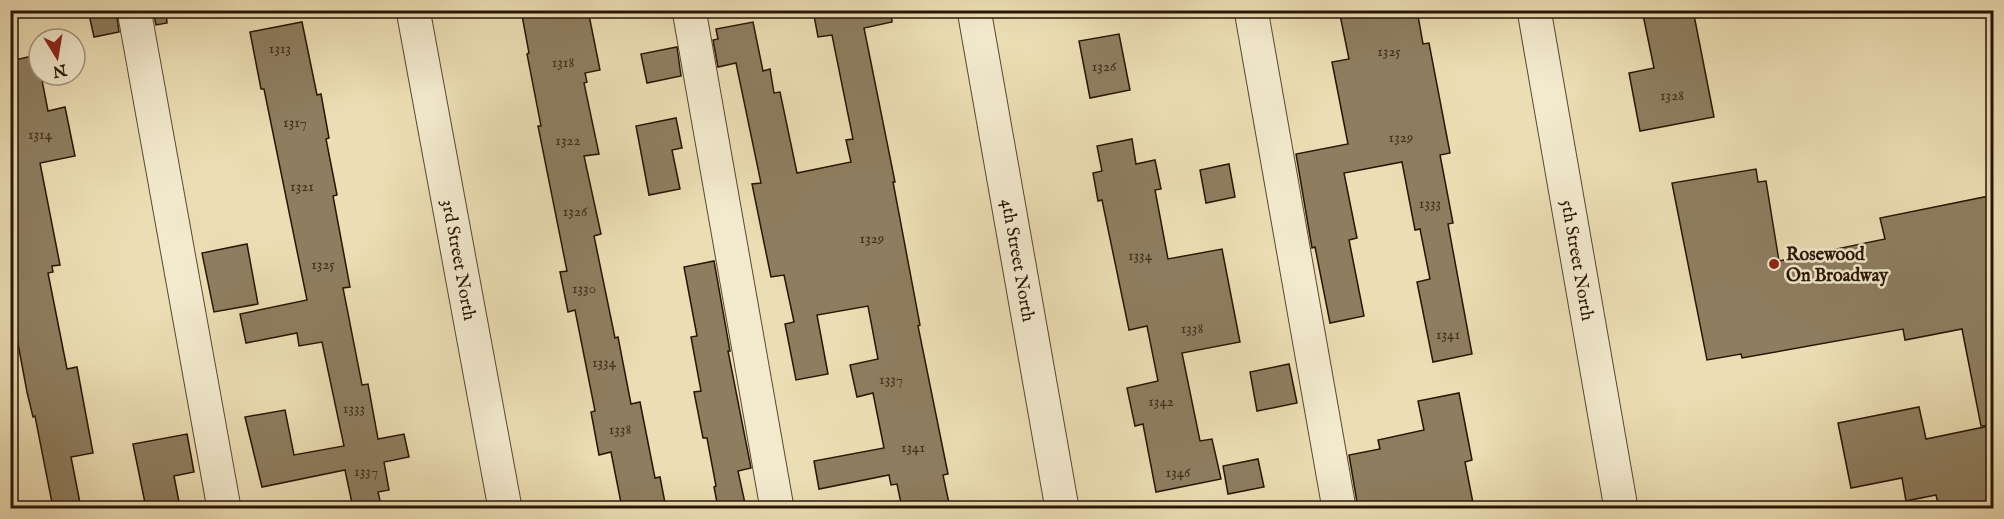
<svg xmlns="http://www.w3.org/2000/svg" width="2004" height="519" font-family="'IM FELL English',serif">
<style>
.building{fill:#8e7e60;stroke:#281505;stroke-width:1.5}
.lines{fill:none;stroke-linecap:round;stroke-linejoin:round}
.minor-casing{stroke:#594731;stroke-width:35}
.minor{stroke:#f3eace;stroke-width:33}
.poi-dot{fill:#8f2418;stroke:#f3eace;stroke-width:2}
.labels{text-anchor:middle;stroke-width:5;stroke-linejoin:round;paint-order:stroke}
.number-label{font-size:15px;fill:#422f1c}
.poi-label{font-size:18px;font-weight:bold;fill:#281505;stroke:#f3eace;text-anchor:start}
.street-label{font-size:18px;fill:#281505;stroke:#f3eace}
</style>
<rect width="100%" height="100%" fill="#ecdeb4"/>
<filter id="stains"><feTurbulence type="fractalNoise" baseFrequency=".00333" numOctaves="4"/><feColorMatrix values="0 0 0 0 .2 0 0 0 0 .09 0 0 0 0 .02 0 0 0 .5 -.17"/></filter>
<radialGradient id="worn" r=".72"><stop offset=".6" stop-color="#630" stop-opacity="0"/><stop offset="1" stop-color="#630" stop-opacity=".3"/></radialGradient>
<g class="building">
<path d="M88,10h28l3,22 -25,5z"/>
<path d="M153,10h13l1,13 -11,2z"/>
<path d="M521,10h67l12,60 -15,3 2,9 -3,1 15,71 -15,2 17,78 -7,2 21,102 3,-1 13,67 9,-2 15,76 5,-1 6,31h-44l-11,-56 -12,3 -8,-43 4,-1 -20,-101 -7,2 -8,-40 7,-1 -29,-145h3l-14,-72 2,-1z"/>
<path d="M813,10h78l1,12 -28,6 31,154h-2l27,143 -2,1 30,148 -5,1 7,33h-48l-5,-24 -6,1 -2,-10 -70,14 -5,-28 70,-13 -11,-55 -16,4 -7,-32 28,-6 -10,-53 -51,9 11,59 -32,6 -11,-56 9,-2 -10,-47 -13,2 -19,-93 9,-1 -25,-120 -18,4 -5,-27 5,-1 -2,-10 37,-7 10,49 7,-2 4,24 6,-1 17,81 54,-11 -5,-22 7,-1 -21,-104 -14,2z"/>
<path d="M1339,10h78l6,34 6,-1 21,110 -10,2 13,68 -5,1 24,130 -39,8 -16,-80 13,-3 -10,-50 -5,1 -13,-68 -58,11 13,65 -8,2 15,76 -34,7 -15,-76 -3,1 -16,-94 52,-10 -16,-82 17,-3z"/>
<path d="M1642,10h51l21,107 -74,14 -11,-58 25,-5z"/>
<path d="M302,22l15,73 4,-1 8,44 -3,1 11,56 -4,1 17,91 -7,1 19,97 6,-1 10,55 26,-5 5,23 -25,5 5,28 -11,2 3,13 -16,3h-12l-8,-38 -83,17 -17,-70 40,-7 9,45 50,-9 -22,-104 -23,4 -2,-13 -51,10 -6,-29 67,-14 -43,-211h-3l-11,-57z"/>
<path d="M1119,34l11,56 -40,8 -11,-57z"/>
<path d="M677,47l4,29 -34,7 -6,-29z"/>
<path d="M37,55l2,20h2l7,36 17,-4 10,49 -35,7 20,102 -8,1 1,6 -5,1 19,96 10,-2 16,86 -22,4 10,51h-28l-18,-92 -2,1 -6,-25 -17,-91v-240z"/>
<path d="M676,118l6,30 -10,2 8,39 -31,6 -13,-69z"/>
<path d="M1132,139l4,25 19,-4 6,29 -6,1 13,69 54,-10 18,93 -58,11 18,88 12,-2 9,40 -65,13 -13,-68 -8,2 -8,-38 31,-7 -11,-55 -18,4 -27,-130 -4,1 -5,-28 9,-2 -5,-25z"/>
<path d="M1229,164l6,33 -29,6 -6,-33z"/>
<path d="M1756,169l2,13 8,-1 13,80 106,-22 -5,-21 114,-23v230l-13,1 -19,-97 -57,11 -2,-11 -161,29 -1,-4 -34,6 -35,-177z"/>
<path d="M247,244l11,60 -44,8 -12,-59z"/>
<path d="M714,261l16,90h-2l23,117 -13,3 8,37h-28l-4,-21 2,-1 -9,-48h-4l-9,-46 7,-1 -10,-54 6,-1 -13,-69z"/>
<path d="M1289,364l8,39 -40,8 -7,-39z"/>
<path d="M1459,393l13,67 -7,2 9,46h-116l-9,-53 31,-6 -2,-9 46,-10 -6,-29z"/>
<path d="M1919,407l7,32 68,-14v83h-55l-3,-13 -30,6 -4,-23 -51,10 -13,-65z"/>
<path d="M187,434l7,38 -20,4 5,26 -33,6 -13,-64z"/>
<path d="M1258,459l6,28 -36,7 -5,-28z"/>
</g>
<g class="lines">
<g class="minor-casing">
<g id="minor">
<path d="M134,10l90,498"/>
<path id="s1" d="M413,10l92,498"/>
<path d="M689,10l88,498"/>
<path id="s2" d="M974,10l88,498"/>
<path d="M1251,10l88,498"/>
<path id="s3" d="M1534,10l87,498"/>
</g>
</g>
<use href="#minor" class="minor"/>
</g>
<circle class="poi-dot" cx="1774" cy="264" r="6"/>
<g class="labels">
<g class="number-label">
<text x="280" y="53">1313</text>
<text x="1389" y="56">1325</text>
<text x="563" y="67">1318</text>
<text x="1104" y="71">1326</text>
<text x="1672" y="100">1328</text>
<text x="295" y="127">1317</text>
<text x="40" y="139">1314</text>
<text x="1401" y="142">1329</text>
<text x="568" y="145">1322</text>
<text x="302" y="191">1321</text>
<text x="1430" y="208">1333</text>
<text x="575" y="216">1326</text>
<text x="872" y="243">1329</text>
<text x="1140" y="260">1334</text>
<text x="323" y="269">1325</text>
<text x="584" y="293">1330</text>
<text x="1192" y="333">1338</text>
<text x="1448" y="339">1341</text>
<text x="604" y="367">1334</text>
<text x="891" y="384">1337</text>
<text x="1161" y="406">1342</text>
<text x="354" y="413">1333</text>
<text x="620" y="434">1338</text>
<text x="913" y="452">1341</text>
<text x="366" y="476">1337</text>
<text x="1178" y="477">1346</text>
</g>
<g class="poi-label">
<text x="1786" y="260">Rosewood<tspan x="1786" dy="21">On Broadway</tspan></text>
</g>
<g class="street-label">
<text dy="6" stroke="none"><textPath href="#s1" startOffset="254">3rd Street North</textPath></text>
<text dy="6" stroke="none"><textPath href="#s2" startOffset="254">4th Street North</textPath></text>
<text dy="6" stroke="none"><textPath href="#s3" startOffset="254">5th Street North</textPath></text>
</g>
</g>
<rect width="2004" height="519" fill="none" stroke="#ecdeb4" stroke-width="36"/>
<rect x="12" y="12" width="1980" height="495" fill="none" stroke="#281505" stroke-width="3"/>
<rect x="18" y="18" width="1968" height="483" fill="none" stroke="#281505" stroke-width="1.5"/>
<g transform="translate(57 57) rotate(169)"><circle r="28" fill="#f3eace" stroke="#a2957e" stroke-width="1.5"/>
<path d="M0-4.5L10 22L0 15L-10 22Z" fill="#8f2418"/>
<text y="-9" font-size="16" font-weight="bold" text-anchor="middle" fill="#281505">N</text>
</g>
<rect width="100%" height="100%" filter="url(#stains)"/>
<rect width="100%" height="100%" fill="url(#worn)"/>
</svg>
